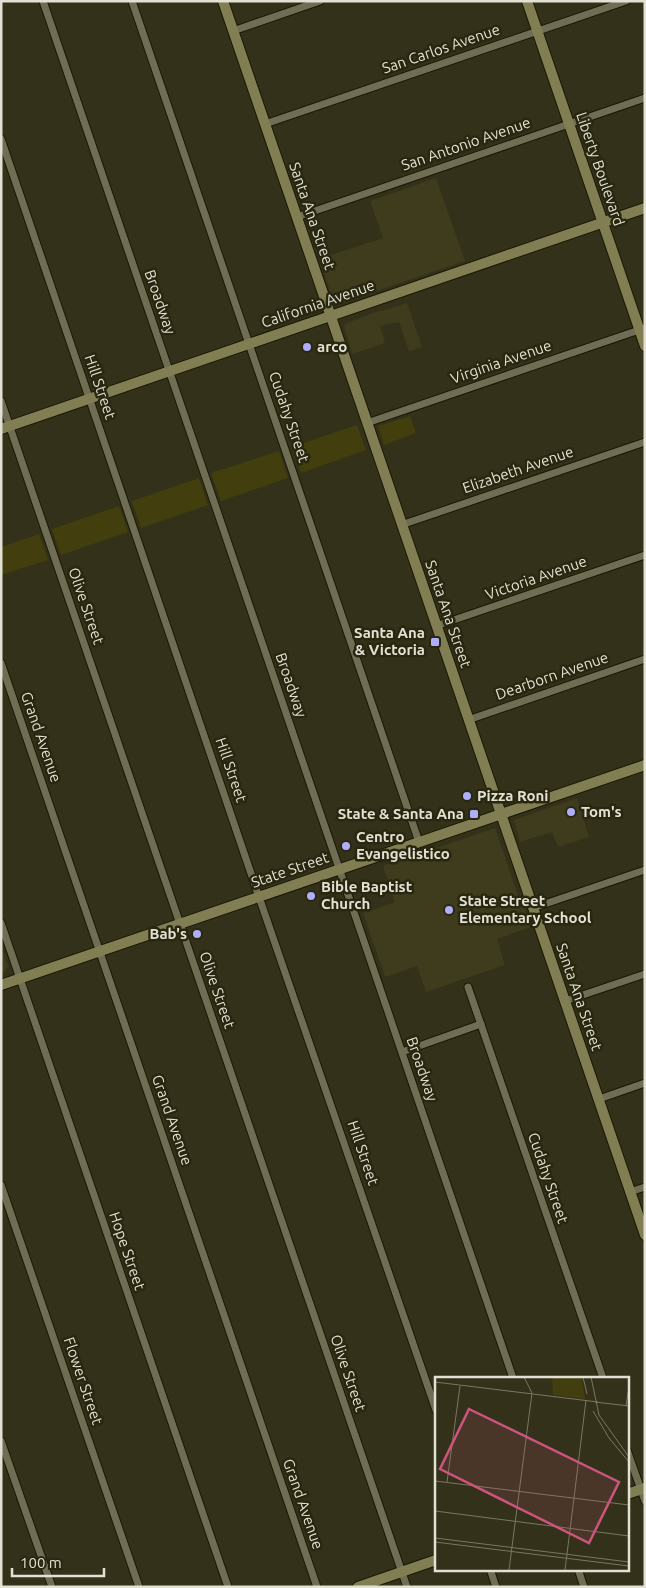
<svg xmlns="http://www.w3.org/2000/svg" width="646" height="1588" font-family="Ubuntu,sans-serif">
<style>
.built{fill:#3e3c1c}
.green{fill:#423e0d}
.lines{fill:none;stroke-linecap:round;stroke-linejoin:round}
.street-casing{stroke:#1b1903;stroke-width:9}
.secondary-casing{stroke:#1b1903;stroke-width:12}
.street{stroke:#6f6d53;stroke-width:7}
.secondary{stroke:#817e54;stroke-width:10}
.poi-dot{fill:#afaefa;stroke:#29270f;stroke-width:2}
.labels{text-anchor:middle;stroke-width:5;stroke-linejoin:round;paint-order:stroke}
.street-label{font-size:15px;fill:#e2e1d3;stroke:#29270f}
.poi-label{font-size:15px;font-weight:bold;fill:#e2e1d3;stroke:#29270f;text-anchor:start}
.inset-road{fill:none;stroke:#797763;stroke-width:1}
.view{fill:#cc547f;fill-opacity:0.15;stroke:#cc547f;stroke-width:2.5}
.inset-edge{fill:none;stroke:#e2e1d3;stroke-width:2.5}
</style>
<rect width="100%" height="100%" fill="#333119"/>
<g class="built">
<path d="M436,178l29,83 -130,44 -16,-46 64,-21 -13,-37z"/>
<path d="M407,303l15,44 -13,4 -10,-29 -19,4 5,17 -33,11 -8,-27 1,-3 36,-14 1,1z"/>
<path d="M577,798l12,39 -31,10 -6,-15 -32,10 -6,-22z"/>
<path d="M495,828l26,76 4,3 6,20 -34,12 8,26 -79,27 -9,-26 -32,11 -22,-64 32,-11 -12,-36z"/>
<path d="M1,945l7,21 -3,5 -4,2z"/>
</g>
<g class="green">
<path d="M410,416l6,17 -32,12 -6,-19z"/>
<path d="M357,425l9,25 -65,23 -9,-26z"/>
<path d="M279,451l9,27 -67,23 -10,-28z"/>
<path d="M199,478l9,27 -67,23 -9,-27z"/>
<path d="M119,506l9,26 -67,23 -9,-26z"/>
<path d="M39,534l9,26 -47,15v-28z"/>
</g>
<g class="lines">
<g class="street-casing">
<g id="street">
<path d="M43,1l470,1377"/>
<path d="M132,1l287,841"/>
<path d="M233,31l87,-30"/>
<path d="M265,124l361,-123"/>
<path d="M1,139l258,758 177,513"/>
<path d="M297,217l348,-119"/>
<path d="M1,401l406,1186"/>
<path d="M367,423l278,-95"/>
<path d="M401,525l244,-83"/>
<path d="M436,626l209,-71"/>
<path d="M1,663l316,924"/>
<path d="M468,720l177,-61"/>
<path d="M533,908l112,-38"/>
<path d="M1,923l227,664"/>
<path d="M468,987l135,391"/>
<path d="M565,1001l80,-27"/>
<path d="M402,1052l79,-28"/>
<path d="M599,1099l46,-16"/>
<path d="M1,1185l138,402"/>
<path d="M630,1192l15,-5"/>
<path d="M1,1441l51,146"/>
<path d="M627,1450l18,51"/>
<path d="M490,1569l6,18"/>
<path d="M578,1569l6,18"/>
</g>
</g>
<g class="secondary-casing">
<g id="secondary">
<path d="M223,1l422,1234"/>
<path d="M527,1l118,345"/>
<path d="M1,429l644,-221"/>
<path d="M1,985l644,-220"/>
<path d="M627,1494l18,-6"/>
<path d="M358,1587l78,-27"/>
</g>
</g>
<use href="#street" class="street"/>
<use href="#secondary" class="secondary"/>
</g>
<g class="poi-dot">
<circle cx="307" cy="347" r="5"/>
<rect x="430" y="637" width="10" height="10" rx="2.5"/>
<circle cx="467" cy="796" r="5"/>
<circle cx="571" cy="812" r="5"/>
<rect x="469" y="809" width="10" height="10" rx="2.5"/>
<circle cx="346" cy="846" r="5"/>
<circle cx="311" cy="896" r="5"/>
<circle cx="449" cy="910" r="5"/>
<circle cx="197" cy="934" r="5"/>
</g>
<g class="labels">
<g class="street-label">
<text transform="translate(441 49) rotate(-19)" y="5">San Carlos Avenue</text>
<text transform="translate(466 144) rotate(-19)" y="5">San Antonio Avenue</text>
<text transform="translate(600 169) rotate(71)" y="5">Liberty Boulevard</text>
<text transform="translate(312 216) rotate(71)" y="5">Santa Ana Street</text>
<text transform="translate(160 302) rotate(71)" y="5">Broadway</text>
<text transform="translate(318 304) rotate(-19)" y="5">California Avenue</text>
<text transform="translate(501 362) rotate(-19)" y="5">Virginia Avenue</text>
<text transform="translate(100 387) rotate(71)" y="5">Hill Street</text>
<text transform="translate(289 417) rotate(71)" y="5">Cudahy Street</text>
<text transform="translate(518 470) rotate(-19)" y="5">Elizabeth Avenue</text>
<text transform="translate(536 578) rotate(-19)" y="5">Victoria Avenue</text>
<text transform="translate(86 606) rotate(71)" y="5">Olive Street</text>
<text transform="translate(448 614) rotate(71)" y="5">Santa Ana Street</text>
<text transform="translate(552 676) rotate(-19)" y="5">Dearborn Avenue</text>
<text transform="translate(291 685) rotate(71)" y="5">Broadway</text>
<text transform="translate(41 737) rotate(71)" y="5">Grand Avenue</text>
<text transform="translate(231 770) rotate(71)" y="5">Hill Street</text>
<text transform="translate(290 870) rotate(-19)" y="5">State Street</text>
<text transform="translate(217 990) rotate(71)" y="5">Olive Street</text>
<text transform="translate(579 997) rotate(71)" y="5">Santa Ana Street</text>
<text transform="translate(422 1069) rotate(71)" y="5">Broadway</text>
<text transform="translate(172 1120) rotate(71)" y="5">Grand Avenue</text>
<text transform="translate(363 1153) rotate(71)" y="5">Hill Street</text>
<text transform="translate(548 1178) rotate(71)" y="5">Cudahy Street</text>
<text transform="translate(127 1251) rotate(71)" y="5">Hope Street</text>
<text transform="translate(348 1373) rotate(71)" y="5">Olive Street</text>
<text transform="translate(83 1381) rotate(71)" y="5">Flower Street</text>
<text transform="translate(303 1504) rotate(71)" y="5">Grand Avenue</text>
</g>
<g class="poi-label">
<text x="317" y="352">arco</text>
<text x="425" y="638" text-anchor="end">Santa Ana<tspan x="425" dy="17">&amp; Victoria</tspan></text>
<text x="477" y="801">Pizza Roni</text>
<text x="581" y="817">Tom's</text>
<text x="464" y="819" text-anchor="end">State &amp; Santa Ana</text>
<text x="356" y="842">Centro<tspan x="356" dy="17">Evangelistico</tspan></text>
<text x="321" y="892">Bible Baptist<tspan x="321" dy="17">Church</tspan></text>
<text x="459" y="906">State Street<tspan x="459" dy="17">Elementary School</tspan></text>
<text x="187" y="939" text-anchor="end">Bab's</text>
</g>
</g>
<g transform="translate(435 1377)">
<rect width="194" height="194" fill="#333119"/>
<path d="M117,0h30l3,22 -32,-4z" fill="#423e0d"/>
<path class="inset-road" d="M148,0l4,17M156,0l8,38 30,42M0,5l163,20M160,25l34,4M191,29l3,-19M158,34l16,27 20,24M0,104l194,24M12,105l13,-96M139,121l12,-98M0,134l194,25M0,161l194,24M0,165l194,24M74,193l23,-177 -8,-16M130,193l9,-72"/>
<path class="view" d="M34,32l150,73 -30,61 -149,-74z"/>
<rect width="194" height="194" class="inset-edge"/>
</g>
<rect width="646" height="1588" fill="none" stroke="#e2e1d3" stroke-width="5"/>
<path d="M12 1568v8h92v-8" fill="none" stroke="#e2e1d3" stroke-width="2.5"/>
<text x="20" y="1568" font-size="15" fill="#e2e1d3" stroke="#29270f" stroke-width="4" paint-order="stroke">100 m</text>
</svg>
